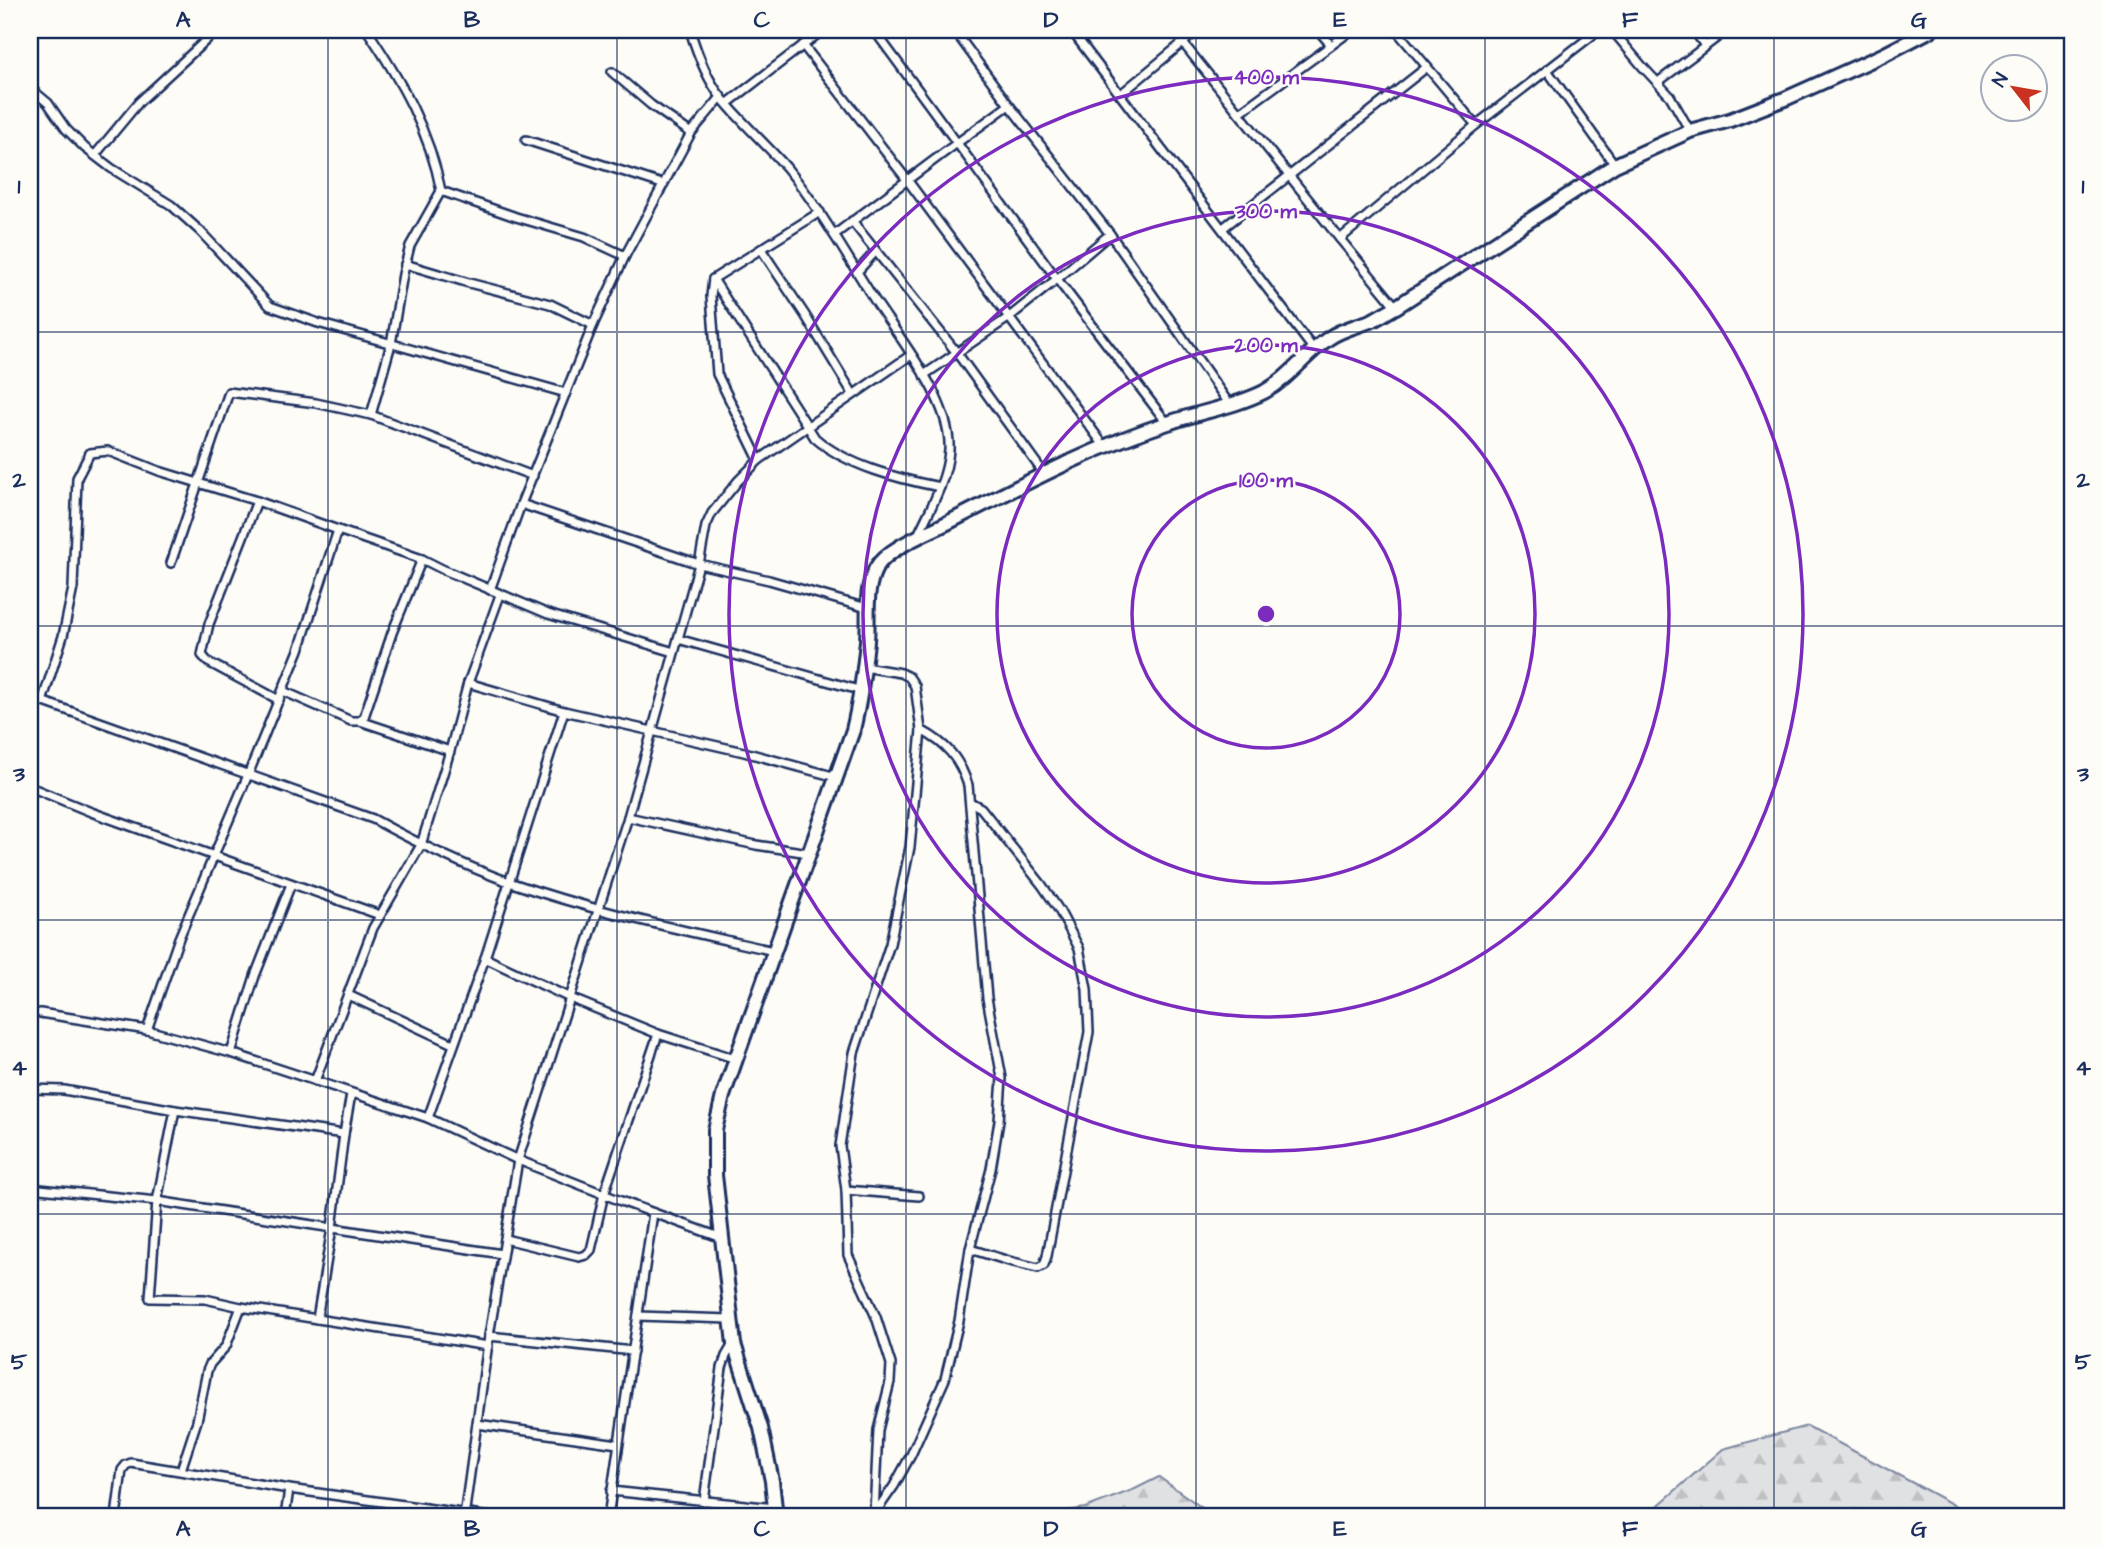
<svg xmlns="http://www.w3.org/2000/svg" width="2102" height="1547" font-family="'Architects Daughter',sans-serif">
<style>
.forest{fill:url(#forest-firs);stroke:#7e88a0;stroke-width:2}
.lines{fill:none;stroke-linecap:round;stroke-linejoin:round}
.street-casing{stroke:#1b2f5e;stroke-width:12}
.primary-casing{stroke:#1b2f5e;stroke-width:18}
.street{stroke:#fdfcf7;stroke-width:7}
.primary{stroke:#fdfcf7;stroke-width:12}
.grid{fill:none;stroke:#1b2f5e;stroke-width:2;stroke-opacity:0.55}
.ring{fill:none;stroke:#7b2cbf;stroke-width:3.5}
.centre{fill:#7b2cbf;stroke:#fdfcf7;stroke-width:3.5}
.ring-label{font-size:21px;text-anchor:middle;font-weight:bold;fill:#7b2cbf;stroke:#fdfcf7;stroke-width:5;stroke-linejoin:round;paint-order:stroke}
.neatline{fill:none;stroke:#1b2f5e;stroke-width:2.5}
.grid-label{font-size:23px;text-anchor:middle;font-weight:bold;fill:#1b2f5e}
</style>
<defs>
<pattern id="forest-firs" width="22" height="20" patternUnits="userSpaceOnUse" patternTransform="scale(1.75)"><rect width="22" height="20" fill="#e0e1e3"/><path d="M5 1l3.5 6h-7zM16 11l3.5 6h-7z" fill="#c0c1c5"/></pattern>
</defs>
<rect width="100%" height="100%" fill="#fdfcf7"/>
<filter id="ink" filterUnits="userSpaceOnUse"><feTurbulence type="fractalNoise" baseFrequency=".0143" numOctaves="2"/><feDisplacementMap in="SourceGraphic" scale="14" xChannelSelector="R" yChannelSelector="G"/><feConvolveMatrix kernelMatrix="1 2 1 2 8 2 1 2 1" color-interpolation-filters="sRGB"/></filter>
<g filter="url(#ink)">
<g class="forest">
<path d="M1807,1426l169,91h-331l78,-68z"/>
<path d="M1159,1477l56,40h-182l52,-9 50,-19z"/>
</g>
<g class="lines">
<g class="street-casing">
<g id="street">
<path d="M367,30c33,49 63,102 74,161l-31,55 -7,28 -12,70 -20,71"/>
<path d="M690,30c7,23 16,48 31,67 20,25 44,46 65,70 33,40 58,85 86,129 26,41 80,104 77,154 -2,30 -19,59 -31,85"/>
<path d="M874,30l83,113 52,-38"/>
<path d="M954,30l55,75 101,129 120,171"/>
<path d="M1071,30l243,320"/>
<path d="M1318,30l13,15"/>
<path d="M1396,30l80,95"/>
<path d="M1612,30l30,36 28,30 20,35"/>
<path d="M1694,30l11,16"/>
<path d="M1183,43l157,196"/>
<path d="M803,45l105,136 197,266"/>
<path d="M1547,70l68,95"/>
<path d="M612,72l39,33 40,28"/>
<path d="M1658,82l69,-52"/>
<path d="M30,88l18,15 18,26 19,19 26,20 60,37 29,26 70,75 48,17 248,70"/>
<path d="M1121,94l77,-64"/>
<path d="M728,103l95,-73"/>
<path d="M1239,113l113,-83"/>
<path d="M526,140l136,44"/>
<path d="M95,155l44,-53 78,-72"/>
<path d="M441,191l75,26 68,20 41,19"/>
<path d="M820,212l-59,37 44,66 48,79"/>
<path d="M852,221l105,132 88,122"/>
<path d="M1223,228l204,-161"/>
<path d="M1110,234l-53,45 110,144"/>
<path d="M834,235l123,-92 100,136 -49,39 -84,57"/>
<path d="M405,264l64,19 81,21 43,21"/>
<path d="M857,272l19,-21"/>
<path d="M713,279l102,159c32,28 84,41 125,49"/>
<path d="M1396,307l-56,-68 136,-114 123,-95"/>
<path d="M759,460l-42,-86 -6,-78 2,-17 48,-30"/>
<path d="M257,501l-48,123 -7,31 6,7 71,38"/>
<path d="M171,563l58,-171 87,11 55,12 162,61"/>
<path d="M490,590l31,-86 72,-179 32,-69 66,-123 30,-36"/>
<path d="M867,608l-98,-28 -70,-16 7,-38 6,-13 26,-32 21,-21 152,-105"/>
<path d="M678,639l184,52"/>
<path d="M864,667l37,6 8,4 6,9 6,44 -11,117 -20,97 -36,109 -14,93 6,44 2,65 28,62 15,47 -1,18 -12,48 -4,84 -2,3"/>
<path d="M468,683l96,28 180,41 92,25"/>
<path d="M283,691l68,30h9l4,-4 28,-84 30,-74"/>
<path d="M30,697l343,122c44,24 89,46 136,63 86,30 177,49 265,69"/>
<path d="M42,702l21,-66 10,-48 4,-110 13,-25 18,-2 51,20 98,30 81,29"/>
<path d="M360,721l90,30"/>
<path d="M30,787l61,25 289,103"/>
<path d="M970,802l11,6 61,77 17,25 20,38 8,41 2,43 -42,224 -3,9 -6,3 -29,-7 -39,-12"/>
<path d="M628,817l128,28 53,8"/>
<path d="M485,958l85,40 88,36 -54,160 -13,56 -5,5 -7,2 -74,-18"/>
<path d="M348,995l105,49"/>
<path d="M40,1013l107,17 84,23 197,65 90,42 103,41 101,37"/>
<path d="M147,1030l32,-92 69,-163 51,-125 39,-120 84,29 22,11 104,44 126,38"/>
<path d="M658,1034l78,25"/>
<path d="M231,1053l24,-77 36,-92"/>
<path d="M315,1081l58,-153 48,-83 29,-94 18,-68 32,-88"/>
<path d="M30,1089l34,1 111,20 169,24"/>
<path d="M175,1110l-18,91 -7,97 55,1 36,8 247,39"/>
<path d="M428,1118l57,-160 79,-247"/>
<path d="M30,1188l127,13 345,53"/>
<path d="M846,1190l73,6"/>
<path d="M638,1316l92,3"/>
<path d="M317,1319l15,-91 12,-94 7,-40"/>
<path d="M489,1336l144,15"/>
<path d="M477,1424l141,20"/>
<path d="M181,1470l16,-49 10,-50 3,-7 16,-18 15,-39"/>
<path d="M611,1491l164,17"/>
<path d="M704,1501l18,-133 4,-12 7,-12"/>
<path d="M875,1513l19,-27 17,-31 34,-76 14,-58 11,-72 21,-80 8,-48 3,-43 -15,-80 -19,-213c-9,-27 -21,-41 -47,-55"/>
<path d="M116,1517l6,-47 4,-5 5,-2 158,26 201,28"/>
<path d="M285,1517l4,-28"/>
<path d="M464,1517l25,-181 29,-176 110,-343 71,-253 -178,-60"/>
<path d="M608,1517l45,-304"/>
</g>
</g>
<g class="primary-casing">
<path id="primary" d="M776,1517l-4,-36 -11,-53 -27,-84 -19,-169v-45l8,-34 13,-37 117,-329c7,-29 11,-58 14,-89 2,-23 -3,-51 9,-73 11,-20 54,-36 75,-47 71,-36 142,-74 217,-98 31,-11 66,-16 96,-31 27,-15 41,-38 65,-54 13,-9 29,-12 44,-18 8,-4 15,-9 23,-13l219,-142 75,-34 40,-11 57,-22 96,-43 48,-25"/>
</g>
<use href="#street" class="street"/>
<use href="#primary" class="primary"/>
</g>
</g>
<path class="grid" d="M328,30v1487M617,30v1487M906,30v1487M1196,30v1487M1485,30v1487M1774,30v1487M30,332h2042M30,626h2042M30,920h2042M30,1214h2042"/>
<g class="ring">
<circle cx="1266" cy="614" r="134"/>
<circle cx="1266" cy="614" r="269"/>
<circle cx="1266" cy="614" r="403"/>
<circle cx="1266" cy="614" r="537"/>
</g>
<circle cx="1266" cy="614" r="10" class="centre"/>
<g class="ring-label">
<text x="1266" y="84">400 m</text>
<text x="1266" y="218">300 m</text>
<text x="1266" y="352">200 m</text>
<text x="1266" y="487">100 m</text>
</g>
<rect width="2102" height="1547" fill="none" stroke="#fdfcf7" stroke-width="77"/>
<g transform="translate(2014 88) rotate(301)"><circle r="33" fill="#fdfcf7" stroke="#a3aaba" stroke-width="2"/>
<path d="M0-5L12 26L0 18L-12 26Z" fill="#c8321e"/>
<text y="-10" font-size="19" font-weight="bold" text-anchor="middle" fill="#1b2f5e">N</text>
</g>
<rect x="38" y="38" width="2026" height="1470" class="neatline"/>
<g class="grid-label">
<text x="183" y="27">A</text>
<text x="472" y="27">B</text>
<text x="762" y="27">C</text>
<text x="1051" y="27">D</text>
<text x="1340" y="27">E</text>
<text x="1630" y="27">F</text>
<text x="1919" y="27">G</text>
<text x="19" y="193">1</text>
<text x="2083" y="193">1</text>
<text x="19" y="487">2</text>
<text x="2083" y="487">2</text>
<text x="19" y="781">3</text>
<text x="2083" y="781">3</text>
<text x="19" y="1075">4</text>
<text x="2083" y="1075">4</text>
<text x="19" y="1369">5</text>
<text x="2083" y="1369">5</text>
<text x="183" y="1536">A</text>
<text x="472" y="1536">B</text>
<text x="762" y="1536">C</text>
<text x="1051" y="1536">D</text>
<text x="1340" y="1536">E</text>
<text x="1630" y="1536">F</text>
<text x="1919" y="1536">G</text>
</g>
</svg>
